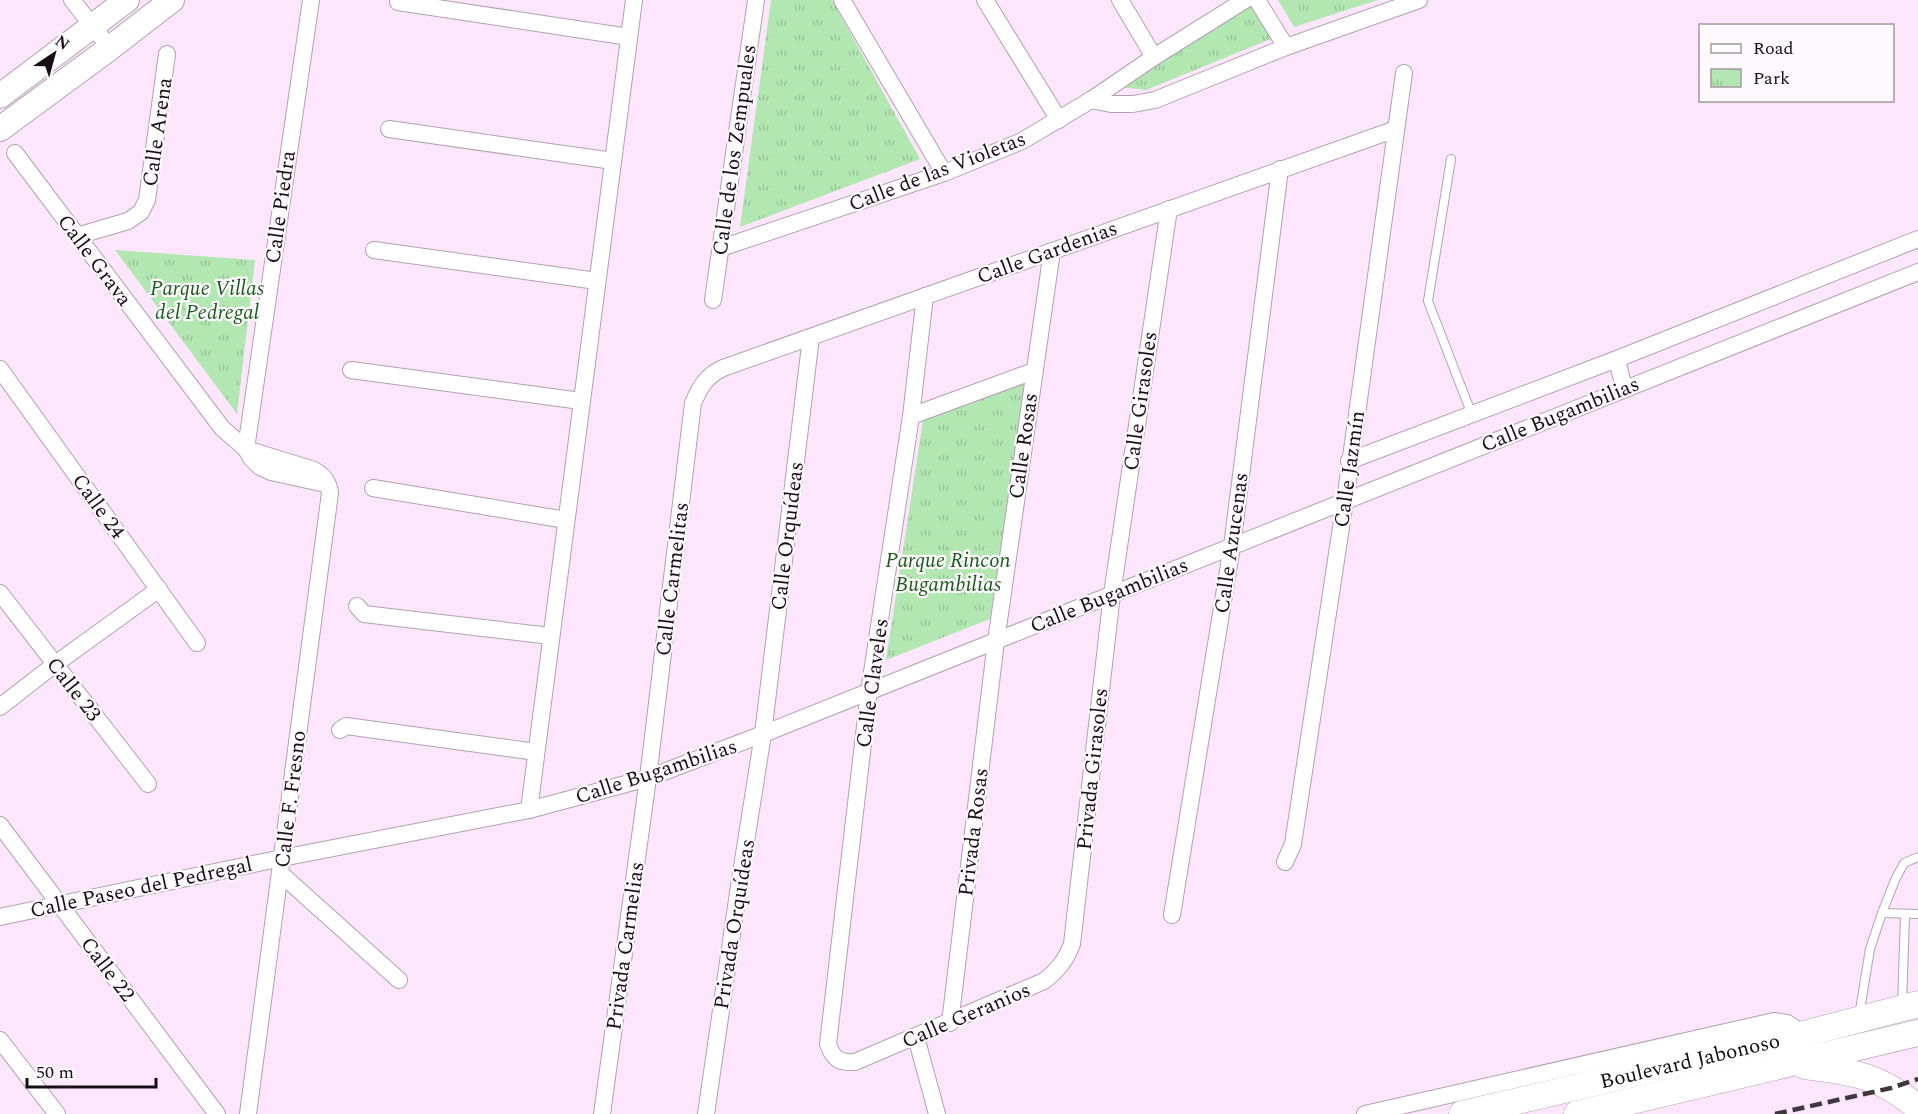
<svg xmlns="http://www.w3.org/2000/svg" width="1918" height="1114" font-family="Spectral,serif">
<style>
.park{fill:url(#park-tufts)}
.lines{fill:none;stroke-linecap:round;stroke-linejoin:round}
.lane-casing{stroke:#b3a0b4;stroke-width:10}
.street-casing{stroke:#b3a0b4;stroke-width:18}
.secondary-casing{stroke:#b3a0b4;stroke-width:26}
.primary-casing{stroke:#b3a0b4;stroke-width:27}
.lane{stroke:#fff;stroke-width:8}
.street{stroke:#fff;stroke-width:16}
.secondary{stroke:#fff;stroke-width:24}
.primary{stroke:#fff;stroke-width:26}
.rail{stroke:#3f363f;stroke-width:4.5;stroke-dasharray:12 6;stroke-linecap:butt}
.labels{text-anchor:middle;stroke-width:4.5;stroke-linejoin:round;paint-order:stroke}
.street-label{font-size:21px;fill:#160f16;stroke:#fdf9fd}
.park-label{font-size:21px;font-style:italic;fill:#1a5d1f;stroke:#fdf9fd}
</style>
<defs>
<pattern id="park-tufts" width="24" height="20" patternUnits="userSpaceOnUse" patternTransform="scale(1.5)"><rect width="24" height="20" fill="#b3e7b1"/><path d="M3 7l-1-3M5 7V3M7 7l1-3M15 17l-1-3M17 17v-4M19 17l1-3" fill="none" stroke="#99c598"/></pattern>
</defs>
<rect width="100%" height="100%" fill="#fbe6fb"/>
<g class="park">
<path d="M771,0h61l88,159 -180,68z"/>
<path d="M1278,0h100l-84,27z"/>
<path d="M1254,1l19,37 -127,52 -27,-3z"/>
<path d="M115,250l140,10 -18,154z"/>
<path d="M1026,383l-36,236 -104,41 37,-240z"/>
</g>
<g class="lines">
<g class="lane-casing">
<g id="lane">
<path d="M1451,159l-23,142 44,114"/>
<path d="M1882,913l36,1"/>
<path d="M1902,1006l3,-92"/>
<path d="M1859,1016l11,-67 12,-36 13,-33 9,-17 14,-6"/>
</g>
</g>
<g class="street-casing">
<g id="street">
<path d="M72,0l38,48"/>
<path d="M842,0l102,173"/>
<path d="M985,0l74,120"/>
<path d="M1120,0l34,57"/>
<path d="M1257,0l29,47"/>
<path d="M398,2l231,35"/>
<path d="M1091,100l20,4h22l22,-4 131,-53 133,-47"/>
<path d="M389,129l224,32"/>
<path d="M15,153l207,275 24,21 5,9 9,9 11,5 50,11"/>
<path d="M77,236l51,-15 13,-9 6,-12 20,-146"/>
<path d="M721,248l223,-75 78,-32 69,-41 63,-43 91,-57"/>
<path d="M374,250l223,31"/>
<path d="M925,296l-14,120 -42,276 -41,352c5,15 11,19 27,18l189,-81c14,-11 22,-21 28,-37l40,-350 57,-385"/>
<path d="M713,300l43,-300"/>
<path d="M1617,359l7,30"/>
<path d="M0,369l197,274"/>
<path d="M351,370l230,31"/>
<path d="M911,416l123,-45"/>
<path d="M246,449l68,21c9,5 15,13 16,23l-82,621"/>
<path d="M246,449l65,-449"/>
<path d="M1349,461l268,-102 301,-120"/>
<path d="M373,488l193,32"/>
<path d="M0,593l148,191"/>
<path d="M357,606l7,8 187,22"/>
<path d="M0,707l54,-42 105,-76"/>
<path d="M340,730l6,-4 190,26"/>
<path d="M529,810l105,-810"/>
<path d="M0,825l217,289"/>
<path d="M1285,862l8,-18 52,-343 59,-428"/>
<path d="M280,873l119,107"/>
<path d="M1172,915l60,-369 48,-377"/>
<path d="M0,917l282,-59 247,-48 119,-32 115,-44 1155,-462"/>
<path d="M950,1023l46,-382 56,-390"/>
<path d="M916,1037l21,77"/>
<path d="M0,1040l57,74"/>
<path d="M602,1114l46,-336 45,-375c7,-16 13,-27 30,-35l673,-239"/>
<path d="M706,1114l33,-228 24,-152 48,-397"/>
<path d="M1365,1114l409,-93 13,2 17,11"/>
</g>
</g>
<g class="secondary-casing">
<g id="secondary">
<path d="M0,96l127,-96"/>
<path d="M0,129l110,-81 62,-48"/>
</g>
</g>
<g class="primary-casing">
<g id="primary">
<path d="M1805,1066c48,6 75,9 113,42"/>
<path id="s1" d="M1462,1114l342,-80 114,-30"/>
<path d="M1577,1114l341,-81"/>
</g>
</g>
<use href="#lane" class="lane"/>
<use href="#street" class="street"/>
<use href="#secondary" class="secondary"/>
<use href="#primary" class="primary"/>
<path class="rail" d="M1775,1114l116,-26 27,-9"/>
</g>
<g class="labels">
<g class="street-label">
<text transform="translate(157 132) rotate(-82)" y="7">Calle Arena</text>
<text transform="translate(734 150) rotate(-82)" y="7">Calle de los Zempuales</text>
<text transform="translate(937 171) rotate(-21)" y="7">Calle de las Violetas</text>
<text transform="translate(280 207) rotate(-82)" y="7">Calle Piedra</text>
<text transform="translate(1047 252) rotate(-20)" y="7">Calle Gardenias</text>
<text transform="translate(95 260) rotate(53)" y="7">Calle Grava</text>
<text transform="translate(1140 401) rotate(-82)" y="7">Calle Girasoles</text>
<text transform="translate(1560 414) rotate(-22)" y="7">Calle Bugambilias</text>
<text transform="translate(1023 446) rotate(-82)" y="7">Calle Rosas</text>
<text transform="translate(1349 469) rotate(-82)" y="7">Calle Jazmín</text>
<text transform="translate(99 506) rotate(54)" y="7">Calle 24</text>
<text transform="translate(787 536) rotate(-83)" y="7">Calle Orquídeas</text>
<text transform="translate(1231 543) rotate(-82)" y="7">Calle Azucenas</text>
<text transform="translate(672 579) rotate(-83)" y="7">Calle Carmelitas</text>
<text transform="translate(1109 595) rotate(-22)" y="7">Calle Bugambilias</text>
<text transform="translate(872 683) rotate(-82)" y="7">Calle Claveles</text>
<text transform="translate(74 689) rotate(52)" y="7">Calle 23</text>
<text transform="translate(1092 769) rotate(-84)" y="7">Privada Girasoles</text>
<text transform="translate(656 771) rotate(-18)" y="7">Calle Bugambilias</text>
<text transform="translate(290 799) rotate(-83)" y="7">Calle F. Fresno</text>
<text transform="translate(973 832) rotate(-83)" y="7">Privada Rosas</text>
<text transform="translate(141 887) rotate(-12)" y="7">Calle Paseo del Pedregal</text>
<text transform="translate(734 924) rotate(-81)" y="7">Privada Orquídeas</text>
<text transform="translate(625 946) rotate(-82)" y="7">Privada Carmelias</text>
<text transform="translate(108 969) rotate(53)" y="7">Calle 22</text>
<text transform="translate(966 1015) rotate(-23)" y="7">Calle Geranios</text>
<text dy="7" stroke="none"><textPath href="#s1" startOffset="234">Boulevard Jabonoso</textPath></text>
</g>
<g class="park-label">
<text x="207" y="295">Parque Villas<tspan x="207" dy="24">del Pedregal</tspan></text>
<text x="948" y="567">Parque Rincon<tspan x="948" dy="24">Bugambilias</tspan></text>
</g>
</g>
<rect x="1699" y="24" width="195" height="78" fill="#fdf9fd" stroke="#a19ba1" stroke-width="1.5"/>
<rect x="1711" y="44" width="30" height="9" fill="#ffffff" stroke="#a19ba1" stroke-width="1.5"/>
<text x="1753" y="54" font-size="18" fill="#160f16">Road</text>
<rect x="1711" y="69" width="30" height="18" fill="url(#park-tufts)" stroke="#a19ba1" stroke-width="1.5"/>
<text x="1753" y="84" font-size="18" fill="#160f16">Park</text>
<g transform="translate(54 54) rotate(36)" stroke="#fdf9fd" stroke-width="4.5" paint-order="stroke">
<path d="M0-4.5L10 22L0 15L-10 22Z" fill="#160f16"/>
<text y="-9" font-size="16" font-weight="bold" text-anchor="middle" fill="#160f16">N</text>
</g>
<path d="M27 1078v9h129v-9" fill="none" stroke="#160f16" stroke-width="3"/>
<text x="36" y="1078" font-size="18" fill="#160f16" stroke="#fdf9fd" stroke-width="4.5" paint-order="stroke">50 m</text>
</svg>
